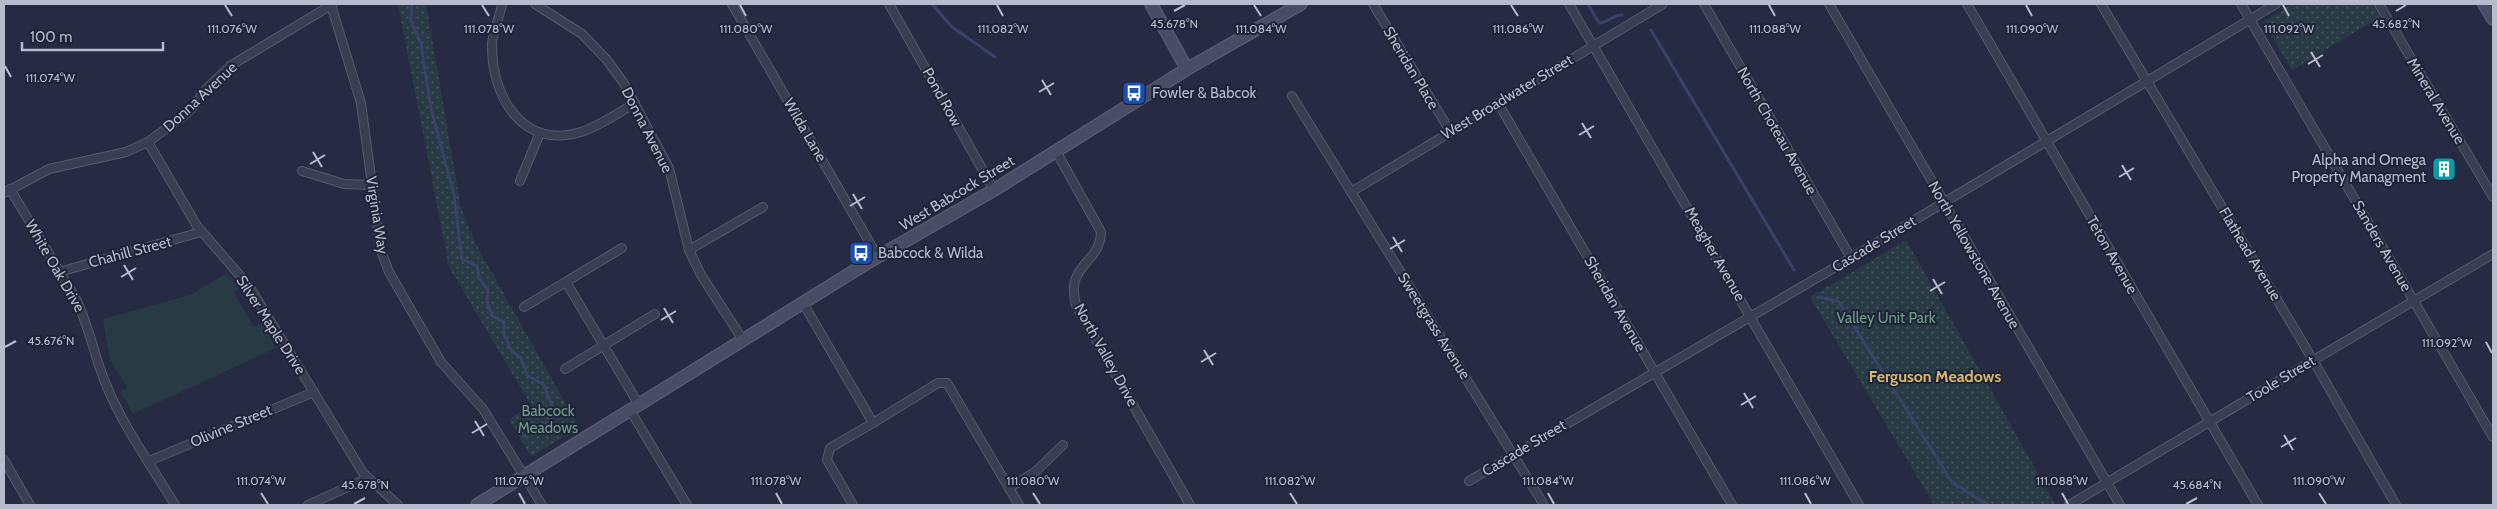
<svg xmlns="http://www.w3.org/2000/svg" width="2497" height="509" font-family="Cabin,sans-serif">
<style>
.green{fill:#283a44}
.park{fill:url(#park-dots)}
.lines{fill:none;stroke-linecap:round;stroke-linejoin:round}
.stream{stroke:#39416a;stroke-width:3}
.street-casing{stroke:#56596d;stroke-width:10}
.secondary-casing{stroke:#56596d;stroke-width:14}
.street{stroke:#3a3e53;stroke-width:8}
.secondary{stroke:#484c66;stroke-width:11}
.ticks{fill:none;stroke:#b8bacd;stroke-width:2}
.labels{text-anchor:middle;stroke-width:4;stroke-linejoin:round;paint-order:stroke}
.street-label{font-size:15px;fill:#b8bacd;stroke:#1f2338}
.poi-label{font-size:15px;fill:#b8bacd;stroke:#1f2338;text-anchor:start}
.park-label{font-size:15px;fill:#6e9e86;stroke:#1f2338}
.neighbourhood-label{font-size:16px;font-weight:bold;fill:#d9b666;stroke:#1f2338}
.ticks-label{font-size:12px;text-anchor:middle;fill:#b8bacd;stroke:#1f2338;stroke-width:4;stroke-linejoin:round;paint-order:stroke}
</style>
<defs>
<pattern id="park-dots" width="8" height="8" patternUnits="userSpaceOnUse" patternTransform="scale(1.25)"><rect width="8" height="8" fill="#283a44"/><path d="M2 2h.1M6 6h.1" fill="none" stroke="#45545e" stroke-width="1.8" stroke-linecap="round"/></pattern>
</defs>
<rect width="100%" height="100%" fill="#262b43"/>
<path class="green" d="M227,273l13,15 -6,5 20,34 8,-4 14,25 -143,66 -13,-22 7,-5 -17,-27 -7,-41 87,-24z"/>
<g class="park">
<path d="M398,4h28l35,204 17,40 101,179 -48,30 -22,-38 22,-14 -82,-138z"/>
<path d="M2292,4h83l7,12 -90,54 -29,-48z"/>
<path d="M1906,240l150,265h-122l-124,-208z"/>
</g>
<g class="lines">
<g class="stream">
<path d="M412,4l-1,17 10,23 10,65 23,86 8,64 15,7 2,12 9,12 -1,11 5,15 12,6v12l7,16 10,8 6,17 17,10 8,21v17l-16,3 -12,10"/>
<path d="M932,4l20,23 43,30"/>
<path d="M1588,4l11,19c9,0 15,-9 23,-8"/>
<path d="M1651,30l143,240"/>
<path d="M1819,297l19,4 114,181 36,23"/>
</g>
<g class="street-casing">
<g id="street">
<path d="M502,4c-2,13 -9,26 -10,40 -1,53 31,106 89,88 19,-6 37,-19 54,-29"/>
<path d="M535,4l47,30 25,26 16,22 46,86 20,82 12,25 42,65"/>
<path d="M732,4l146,253"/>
<path d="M889,4l105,186"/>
<path d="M1373,4l77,127"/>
<path d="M1569,4l290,501"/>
<path d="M1704,4l147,254"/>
<path d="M1829,4l291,501"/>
<path d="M1967,4l291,501"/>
<path d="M2101,4l212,356 83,145"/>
<path d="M2241,4l252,433"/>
<path d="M2379,4l114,193"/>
<path d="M331,5l30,98 20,148 8,21 52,90 42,47 59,96"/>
<path d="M1292,96l252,409"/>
<path d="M1498,103l234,402"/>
<path d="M148,142l49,84 52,60 114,187 35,32"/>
<path d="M1056,151l45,81c-1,33 -36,31 -25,73l114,200"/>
<path d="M302,171l42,13 27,1"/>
<path d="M520,181l20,-48"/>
<path d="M10,189l66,110c13,27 18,56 29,83 17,43 46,83 70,123"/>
<path d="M1351,192l312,-188"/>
<path d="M4,193l45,-24 77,-17 22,-10 38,-28 10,-10 7,-12 27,-26 103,-62"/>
<path d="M689,250l74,-43"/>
<path d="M59,272l142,-40"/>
<path d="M566,282l73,123"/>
<path d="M803,303l70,120 65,-40h9l72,122"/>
<path d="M524,307l98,-59"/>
<path d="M565,369l90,-55"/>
<path d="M630,410l57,95"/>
<path d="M4,460l26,45"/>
<path d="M149,461l165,-69"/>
<path d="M1469,481l382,-223 425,-254"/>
<path d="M1009,488l26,-16 28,-27"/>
<path d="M308,505l60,-27"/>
<path d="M853,505l-26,-45 3,-12 43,-25"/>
<path d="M2069,505l424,-251"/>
</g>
</g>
<g class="secondary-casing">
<g id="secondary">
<path d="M1151,4l36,65"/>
<path d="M2484,4l9,15"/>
<path d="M477,505l390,-242 127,-73 193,-121 114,-65"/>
</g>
</g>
<use href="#street" class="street"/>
<use href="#secondary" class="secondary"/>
</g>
<path class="ticks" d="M225,5l7,11M482,5l7,11M740,5l6,11M997,5l6,11M1254,5l7,11M1511,5l7,11M1769,5l6,11M2026,5l6,11M2283,5l6,11M1174,11l11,-6M2396,11l10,-6M2311,52l9,15M2308,64l15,-9M5,66l6,11M1042,80l9,15M1039,92l15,-9M1582,123l9,15M1579,135l15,-9M313,152l9,15M310,164l15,-9M2122,165l9,15M2119,177l15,-9M853,194l9,15M850,206l15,-9M1393,237l9,15M1390,249l15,-9M124,265l9,15M121,277l15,-9M1933,279l9,15M1930,291l15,-9M664,308l9,15M661,320l15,-9M2486,342l6,11M5,347l11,-6M1204,350l9,15M1201,362l15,-9M1744,393l9,15M1741,405l15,-9M475,421l9,15M472,433l15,-9M2284,435l9,15M2281,447l15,-9M261,493l7,11M519,493l6,11M776,493l6,11M1033,493l7,11M1290,493l7,11M1548,493l6,11M1805,493l6,11M2062,493l6,11M2319,493l7,11M354,504l11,-6M2186,504l11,-6"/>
<defs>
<g id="bus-square" transform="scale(1.25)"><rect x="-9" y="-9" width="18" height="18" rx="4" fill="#1a4fb4" stroke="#1f2338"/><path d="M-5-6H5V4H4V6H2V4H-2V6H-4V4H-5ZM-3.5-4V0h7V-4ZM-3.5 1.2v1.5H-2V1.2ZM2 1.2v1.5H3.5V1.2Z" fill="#fff"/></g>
<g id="building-square" transform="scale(1.25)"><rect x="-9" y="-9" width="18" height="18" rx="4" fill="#0f9aa8" stroke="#1f2338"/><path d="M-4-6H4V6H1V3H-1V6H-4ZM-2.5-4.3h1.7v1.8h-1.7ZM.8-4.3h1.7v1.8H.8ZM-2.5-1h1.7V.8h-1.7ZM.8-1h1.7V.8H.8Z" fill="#fff"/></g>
</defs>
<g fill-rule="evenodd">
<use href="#bus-square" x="1134" y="93"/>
<use href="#building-square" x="2444" y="169"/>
<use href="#bus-square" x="861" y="253"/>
</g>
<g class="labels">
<g class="street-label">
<text transform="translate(1411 68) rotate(59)" y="5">Sheridan Place</text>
<text transform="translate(200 97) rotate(-43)" y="5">Donna Avenue</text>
<text transform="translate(942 97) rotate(61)" y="5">Pond Row</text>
<text transform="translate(1507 97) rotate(-31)" y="5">West Broadwater Street</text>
<text transform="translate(2436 101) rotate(59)" y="5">Mineral Avenue</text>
<text transform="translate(647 130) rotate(63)" y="5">Donna Avenue</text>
<text transform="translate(805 130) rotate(60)" y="5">Wilda Lane</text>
<text transform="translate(1777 131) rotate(60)" y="5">North Choteau Avenue</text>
<text transform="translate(957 193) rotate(-31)" y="5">West Babcock Street</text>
<text transform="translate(377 215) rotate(81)" y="5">Virginia Way</text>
<text transform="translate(1874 244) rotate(-31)" y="5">Cascade Street</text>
<text transform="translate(2382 246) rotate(60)" y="5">Sanders Avenue</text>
<text transform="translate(130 252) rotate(-15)" y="5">Chahill Street</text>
<text transform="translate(1715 254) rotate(60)" y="5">Meagher Avenue</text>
<text transform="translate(2250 254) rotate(59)" y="5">Flathead Avenue</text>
<text transform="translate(1974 255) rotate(60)" y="5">North Yellowstone Avenue</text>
<text transform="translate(2112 255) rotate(60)" y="5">Teton Avenue</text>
<text transform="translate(55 266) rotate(60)" y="5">White Oak Drive</text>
<text transform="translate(1615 304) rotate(60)" y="5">Sheridan Avenue</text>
<text transform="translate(271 325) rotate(57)" y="5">Silver Maple Drive</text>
<text transform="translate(1434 326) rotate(58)" y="5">Sweetgrass Avenue</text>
<text transform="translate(1106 355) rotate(61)" y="5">North Valley Drive</text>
<text transform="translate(2281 379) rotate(-31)" y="5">Toole Street</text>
<text transform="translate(231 426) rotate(-23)" y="5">Olivine Street</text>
<text transform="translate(1524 448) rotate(-31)" y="5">Cascade Street</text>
</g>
<g class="poi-label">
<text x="1152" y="98">Fowler &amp; Babcok</text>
<text x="2426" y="165" text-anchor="end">Alpha and Omega<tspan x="2426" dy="17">Property Managment</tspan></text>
<text x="878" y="258">Babcock &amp; Wilda</text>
</g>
<g class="park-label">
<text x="1886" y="323">Valley Unit Park</text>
<text x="548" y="416">Babcock<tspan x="548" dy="17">Meadows</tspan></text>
</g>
<g class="neighbourhood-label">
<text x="1935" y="382">Ferguson Meadows</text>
</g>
</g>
<g class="ticks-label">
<text x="1174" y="28">45.678°N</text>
<text x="2396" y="28">45.682°N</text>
<text x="232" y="33">111.076°W</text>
<text x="489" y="33">111.078°W</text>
<text x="746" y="33">111.080°W</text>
<text x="1003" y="33">111.082°W</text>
<text x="1261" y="33">111.084°W</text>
<text x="1518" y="33">111.086°W</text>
<text x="1775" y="33">111.088°W</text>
<text x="2032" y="33">111.090°W</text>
<text x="2289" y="33">111.092°W</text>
<text x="50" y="82">111.074°W</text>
<text x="51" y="345">45.676°N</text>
<text x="2447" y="347">111.092°W</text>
<text x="261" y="485">111.074°W</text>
<text x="519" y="485">111.076°W</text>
<text x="776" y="485">111.078°W</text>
<text x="1033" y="485">111.080°W</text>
<text x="1290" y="485">111.082°W</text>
<text x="1548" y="485">111.084°W</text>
<text x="1805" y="485">111.086°W</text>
<text x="2062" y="485">111.088°W</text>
<text x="2319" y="485">111.090°W</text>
<text x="365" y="489">45.678°N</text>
<text x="2197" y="489">45.684°N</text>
</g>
<rect width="2497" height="509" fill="none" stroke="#b8bacd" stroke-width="10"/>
<path d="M22 42v8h141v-8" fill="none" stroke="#b8bacd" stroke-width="2.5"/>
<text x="30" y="42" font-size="15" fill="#b8bacd" stroke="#1f2338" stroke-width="4" paint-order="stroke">100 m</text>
</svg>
